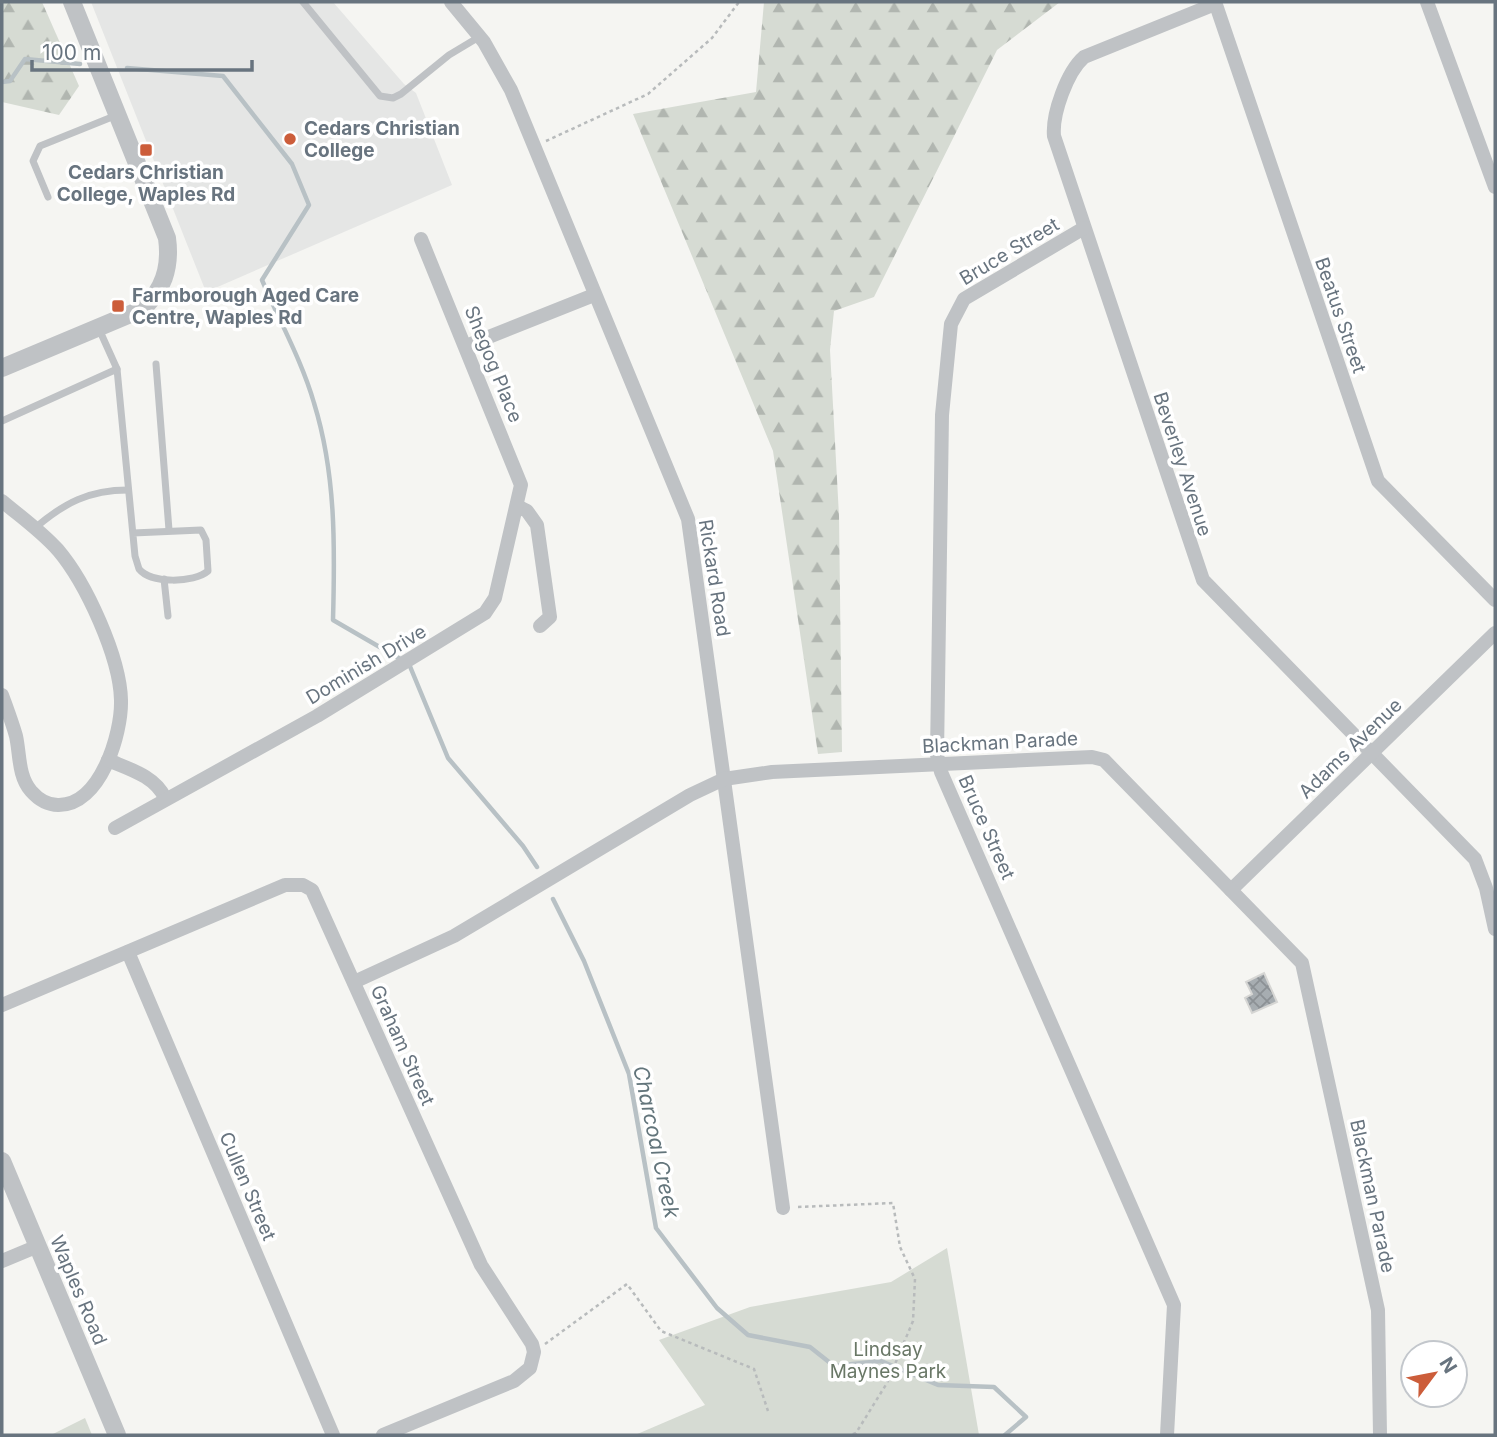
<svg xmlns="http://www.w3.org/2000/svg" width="1497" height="1437" font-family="Inter,sans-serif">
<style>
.built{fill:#e5e6e5}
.green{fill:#d6dbd3}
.forest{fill:url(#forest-firs)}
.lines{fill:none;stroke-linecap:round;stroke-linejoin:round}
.stream{stroke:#b8c1c5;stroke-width:4.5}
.building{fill:url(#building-cross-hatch);stroke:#d6d6d4;stroke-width:2}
.path{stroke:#b8bbbc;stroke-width:2.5;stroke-dasharray:3.5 3.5;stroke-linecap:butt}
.service{stroke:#bfc2c5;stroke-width:7}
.minor{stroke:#bfc2c5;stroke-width:14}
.tertiary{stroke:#bfc2c5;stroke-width:18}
.poi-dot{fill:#cc5d3a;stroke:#fff;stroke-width:2.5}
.labels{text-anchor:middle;stroke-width:7;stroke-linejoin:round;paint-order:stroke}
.poi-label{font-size:19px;font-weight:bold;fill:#68747f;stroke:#fff;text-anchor:start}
.street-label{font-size:19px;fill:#68747f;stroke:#fff}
.park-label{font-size:19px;fill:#697766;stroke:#fff}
.water-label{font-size:21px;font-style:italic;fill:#63757b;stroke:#fff}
</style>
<defs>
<pattern id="forest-firs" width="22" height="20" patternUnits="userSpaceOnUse" patternTransform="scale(1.75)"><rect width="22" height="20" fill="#d6dbd3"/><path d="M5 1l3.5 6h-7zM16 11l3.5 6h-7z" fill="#b1b6b0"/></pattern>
<pattern id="building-cross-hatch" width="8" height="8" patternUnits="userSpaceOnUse" patternTransform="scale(1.75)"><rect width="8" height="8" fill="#a7adb1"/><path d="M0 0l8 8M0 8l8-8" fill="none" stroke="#8c9195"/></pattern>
</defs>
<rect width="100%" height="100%" fill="#f5f5f2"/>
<path class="built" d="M91,2h242l71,82 12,9 36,92 -246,107z"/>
<g class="green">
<path d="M947,1248l32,187h-344l70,-30 -46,-65 91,-33 141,-25z"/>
<path d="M85,1418l7,17h-41z"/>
</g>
<g class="forest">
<path d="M2,2h40l37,84 -20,29 -57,-13z"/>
<path d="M764,2h296l-63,48 -123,247 -40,14 -4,39 9,166 3,236 -24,2 -45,-303 -140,-337 123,-22z"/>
</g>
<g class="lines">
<g class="stream">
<path d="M127,68l96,8 69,88 17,41 -47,75c17,40 40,81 52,123 22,71 21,144 19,217l69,40"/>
<path d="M2,82l8,-1 15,-22 55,5"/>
<path d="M409,664l39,94 75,88 14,21"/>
<path d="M553,899l31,62 45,113 27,154 61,80 31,27 62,12 24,19 47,-5 57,24 56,2 32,30 -21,18"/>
</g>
</g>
<path class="building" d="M1264,973l13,29 -25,11 -7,-15 7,-4 -6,-12z"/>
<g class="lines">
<g class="path">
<path d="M546,141l102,-47 64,-56 27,-36"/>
<path d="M798,1207l95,-4 7,44 15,32 -2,42 -26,62 -31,50 -6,2"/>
<path d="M545,1344l82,-60 34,47 93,38 14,42"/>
</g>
<g class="service">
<path d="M303,2l77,94 13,2 8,-4 48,-39 30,-18"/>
<path d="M48,197l-15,-36 7,-15 77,-31"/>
<path d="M99,329l18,40"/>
<path d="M156,364l13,166"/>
<path d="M2,421l115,-52 18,187 4,13c12,15 55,14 69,2l-2,-31 -5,-10 -68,3"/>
<path d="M35,528c29,-25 54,-38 93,-38"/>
<path d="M164,579l4,37"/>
</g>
<g class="minor">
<path d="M451,2l33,40 27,48 177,429 95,689"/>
<path d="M1215,2l163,479 117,119"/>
<path d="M1427,2l68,185"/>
<path d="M1215,4l-131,53c-17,15 -32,57 -30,79l149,444 272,279 11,29 9,41"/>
<path d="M1084,228l-120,71 -13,25 -9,91 -5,340 4,17 233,533 -7,130"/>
<path d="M466,346l128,-51"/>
<path d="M2,501c19,16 39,30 56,49 28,33 62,107 63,150 1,34 -21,106 -63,105 -10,0 -20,-6 -27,-14 -13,-15 -11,-37 -15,-55 -4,-14 -9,-27 -14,-41"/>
<path d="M517,506l10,5 10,14 13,92 -10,9"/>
<path d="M108,760c21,9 47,16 57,38"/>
<path d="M115,828l202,-112 155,-95 13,-8 10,-15 26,-113 -100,-246"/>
<path d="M1231,890l264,-257"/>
<path d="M128,952l205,483"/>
<path d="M354,982l100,-46 236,-141 34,-16 48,-7 320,-15 12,3 198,203 76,347 2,125"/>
<path d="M2,1005l283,-120h18l9,5 169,375 51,79 2,8 -4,16 -16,13 -131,54"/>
<path d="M2,1261l36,-15"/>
</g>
<g class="tertiary">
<path d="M2,368l138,-58c23,-17 31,-43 27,-72l-95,-236"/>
<path d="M2,1161l115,274"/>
</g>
</g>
<g class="poi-dot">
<circle cx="290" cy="139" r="7"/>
<rect x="139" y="143" width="14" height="14" rx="3.5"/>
<rect x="111" y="299" width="14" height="14" rx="3.5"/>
</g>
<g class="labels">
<g class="poi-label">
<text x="304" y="135">Cedars Christian<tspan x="304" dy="22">College</tspan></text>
<text x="146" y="179" text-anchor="middle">Cedars Christian<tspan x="146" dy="22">College, Waples Rd</tspan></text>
<text x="132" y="302">Farmborough Aged Care<tspan x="132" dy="22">Centre, Waples Rd</tspan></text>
</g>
<g class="street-label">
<text transform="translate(1009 251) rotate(-31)" y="7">Bruce Street</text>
<text transform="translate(1341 315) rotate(71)" y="7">Beatus Street</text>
<text transform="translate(494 364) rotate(68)" y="7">Shegog Place</text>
<text transform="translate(1183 464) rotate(72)" y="7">Beverley Avenue</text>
<text transform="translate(715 578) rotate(81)" y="7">Rickard Road</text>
<text transform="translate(366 664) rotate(-31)" y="7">Dominish Drive</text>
<text transform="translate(1000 742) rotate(-3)" y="7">Blackman Parade</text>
<text transform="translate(1350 748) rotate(-44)" y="7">Adams Avenue</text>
<text transform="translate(987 827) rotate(66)" y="7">Bruce Street</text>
<text transform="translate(403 1045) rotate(66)" y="7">Graham Street</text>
<text transform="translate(248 1186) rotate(67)" y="7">Cullen Street</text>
<text transform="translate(1373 1196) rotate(78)" y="7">Blackman Parade</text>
<text transform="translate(79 1290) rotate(67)" y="7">Waples Road</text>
</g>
<g class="park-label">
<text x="888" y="1356">Lindsay<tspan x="888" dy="22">Maynes Park</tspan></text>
</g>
<g class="water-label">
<text transform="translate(656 1142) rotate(78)" y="7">Charcoal Creek</text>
</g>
</g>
<rect width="1497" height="1437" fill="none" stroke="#68747f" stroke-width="7"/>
<g transform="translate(1434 1374) rotate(58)"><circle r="33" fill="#ffffff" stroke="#c3c7cc" stroke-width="2"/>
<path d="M0-5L12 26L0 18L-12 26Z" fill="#cc5d3a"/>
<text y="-10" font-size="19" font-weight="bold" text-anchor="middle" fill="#68747f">N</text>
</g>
<path d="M32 60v10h220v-10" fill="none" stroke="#68747f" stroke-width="3.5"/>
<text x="42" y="60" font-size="21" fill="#68747f" stroke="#ffffff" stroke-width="5" paint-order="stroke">100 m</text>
</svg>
